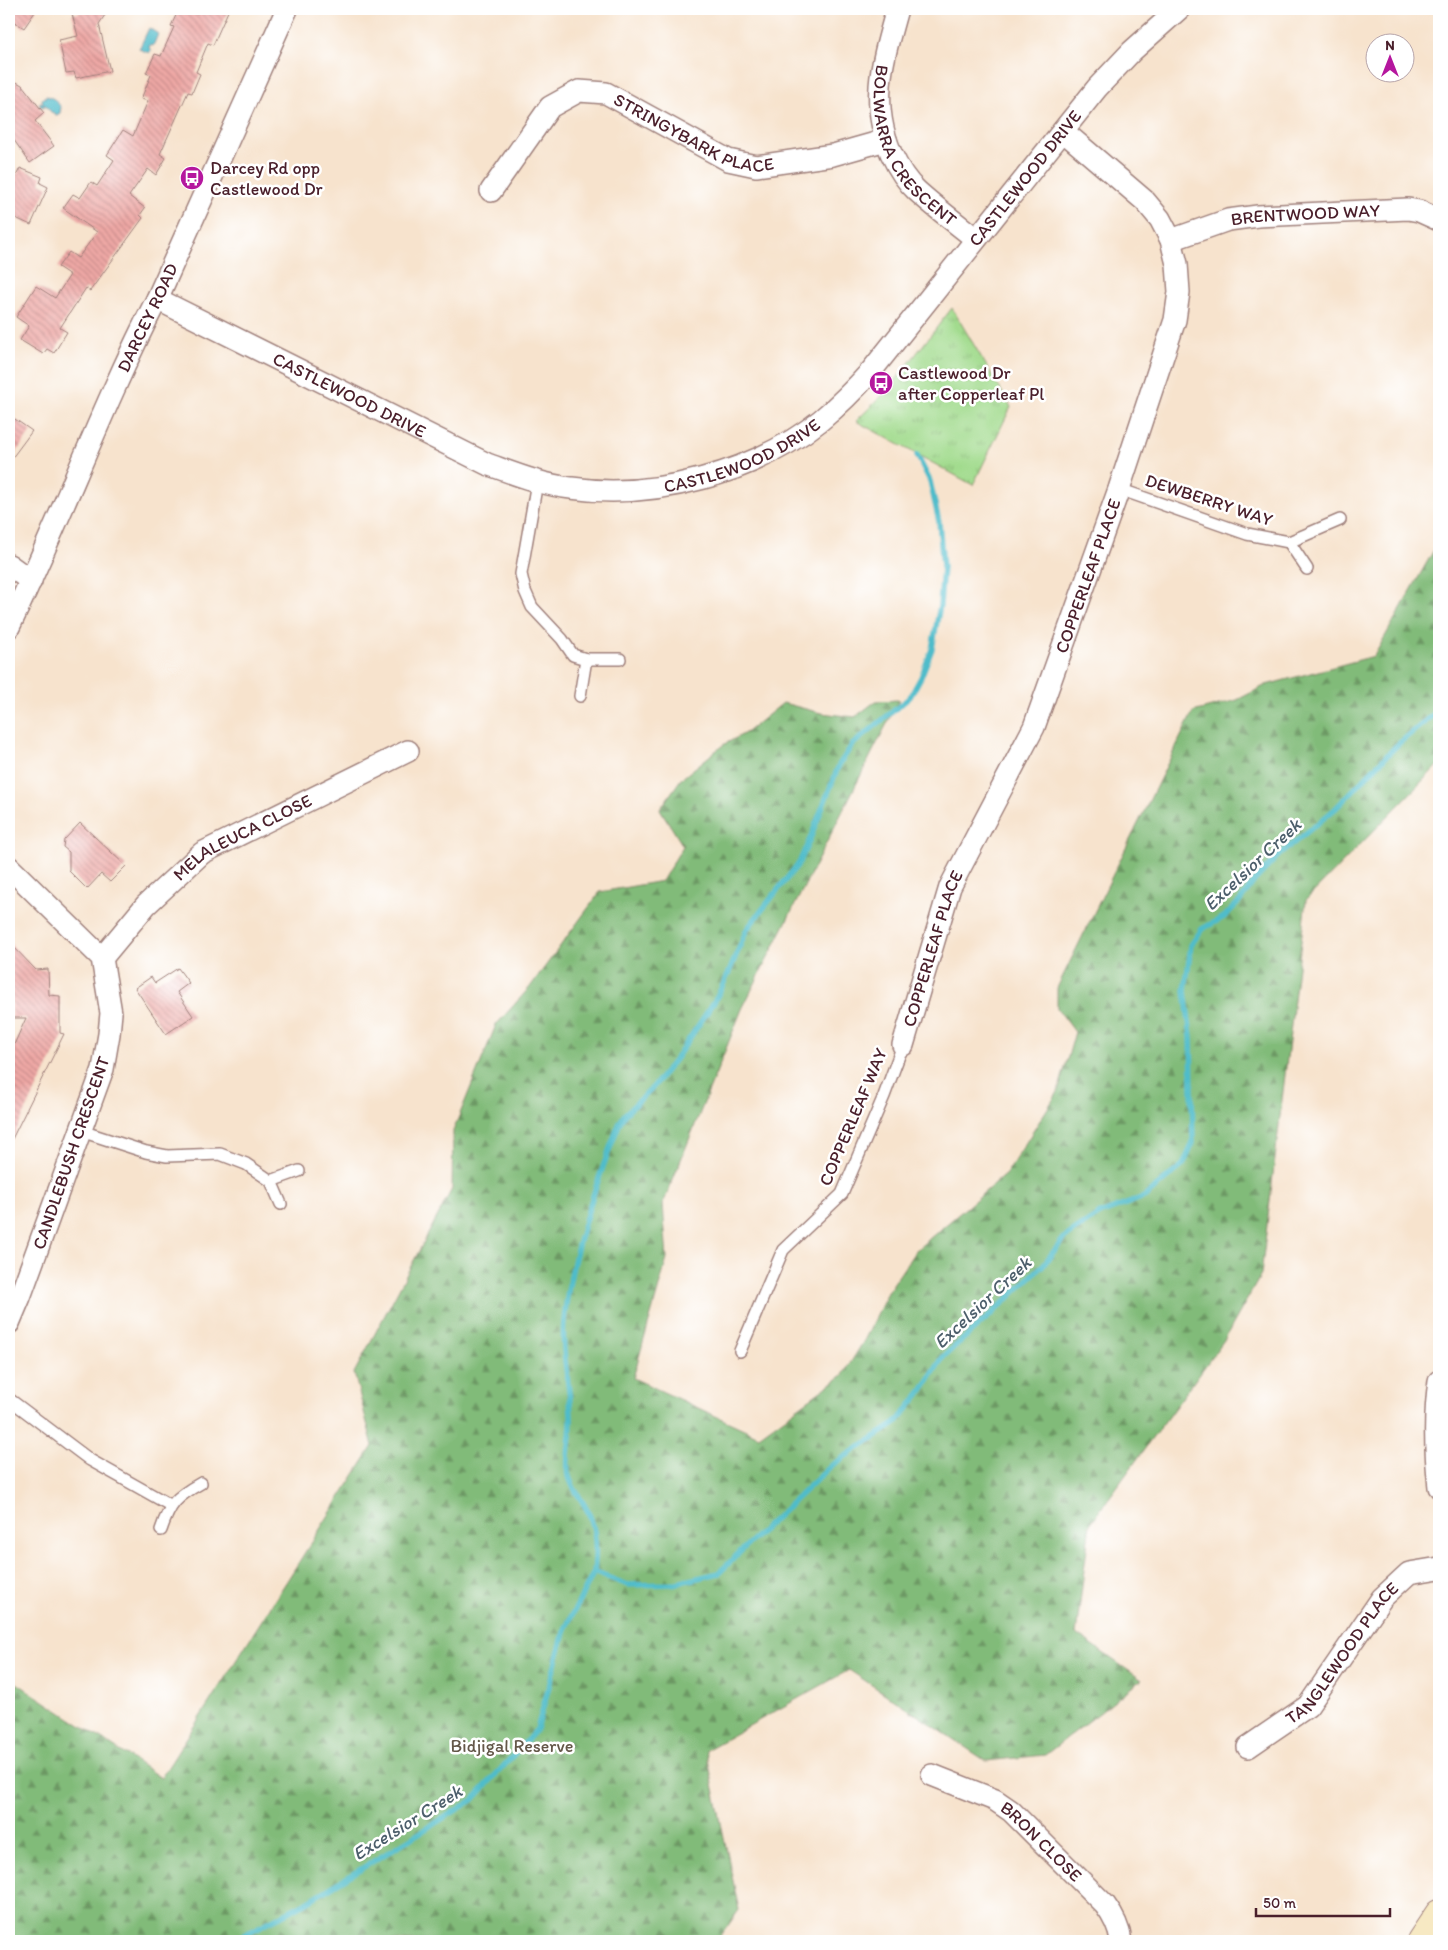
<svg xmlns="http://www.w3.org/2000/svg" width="1448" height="1950" font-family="Itim,sans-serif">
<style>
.forest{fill:url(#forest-firs);stroke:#666d52}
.park{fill:url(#park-tufts);stroke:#767d5c}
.water{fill:#4fbcca;stroke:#4c6e7a}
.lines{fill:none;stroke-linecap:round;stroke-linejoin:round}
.stream{stroke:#4fbcca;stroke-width:5.5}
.building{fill:url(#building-back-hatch)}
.lane-casing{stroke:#a0817c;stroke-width:14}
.street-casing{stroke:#a0817c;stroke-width:24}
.secondary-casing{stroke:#a0817c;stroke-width:30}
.lane{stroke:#fff;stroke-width:11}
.street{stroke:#fff;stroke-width:21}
.secondary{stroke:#f7e9c3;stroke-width:28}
.labels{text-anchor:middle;stroke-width:5;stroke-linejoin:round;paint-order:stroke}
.street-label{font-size:18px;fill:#4a1f2b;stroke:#fff}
.poi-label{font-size:18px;fill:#4a1f2b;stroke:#fff;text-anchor:start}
.park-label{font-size:18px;fill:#645749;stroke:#fff}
.water-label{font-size:19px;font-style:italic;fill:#4c5e6b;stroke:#fff}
</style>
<defs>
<pattern id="forest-firs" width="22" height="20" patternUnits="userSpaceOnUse" patternTransform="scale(1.25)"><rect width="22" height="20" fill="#81bb79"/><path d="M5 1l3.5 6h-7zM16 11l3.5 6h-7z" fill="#6c9763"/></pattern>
<pattern id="park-tufts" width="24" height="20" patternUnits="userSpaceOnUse" patternTransform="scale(1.25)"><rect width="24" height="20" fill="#a2db8e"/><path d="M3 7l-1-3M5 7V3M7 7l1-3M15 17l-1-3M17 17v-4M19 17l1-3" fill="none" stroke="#8dbc7b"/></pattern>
<pattern id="building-back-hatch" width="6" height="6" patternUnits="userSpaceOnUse" patternTransform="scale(1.25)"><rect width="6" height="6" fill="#eea8a5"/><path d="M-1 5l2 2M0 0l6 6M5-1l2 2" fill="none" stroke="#c38887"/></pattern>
</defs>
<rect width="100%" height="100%" fill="#fff"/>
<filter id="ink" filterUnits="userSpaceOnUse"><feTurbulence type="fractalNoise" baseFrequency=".02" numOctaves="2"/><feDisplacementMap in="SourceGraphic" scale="10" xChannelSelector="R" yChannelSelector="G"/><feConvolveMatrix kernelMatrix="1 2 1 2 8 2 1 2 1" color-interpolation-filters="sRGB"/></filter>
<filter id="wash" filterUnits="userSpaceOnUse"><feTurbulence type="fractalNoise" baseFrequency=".0096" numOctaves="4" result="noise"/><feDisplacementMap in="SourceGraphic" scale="20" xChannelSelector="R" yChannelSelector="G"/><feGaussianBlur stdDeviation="1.12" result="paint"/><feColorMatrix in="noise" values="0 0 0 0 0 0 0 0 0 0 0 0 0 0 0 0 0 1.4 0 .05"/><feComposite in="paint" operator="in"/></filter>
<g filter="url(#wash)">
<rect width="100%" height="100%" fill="#f7e3cd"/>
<path class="forest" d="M1439,541v223l-133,136 -45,375 -37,65 -134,184 -14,110 66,46 -97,75 -59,6 -137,-91 -143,80 33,160 -22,31h-708v-263l152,100 212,-332 -19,-73 98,-184 1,-58 43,-106 34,-38 70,-95 62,-11 21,-35 -23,-37 21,-30 42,-34 24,-13 36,-29 38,10 34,4 21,-16 23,-1 -157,309 -79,195 4,55 -34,119 126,58 84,-61 22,-36 24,-49 27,-40 90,-76 52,-82 17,-60 -18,-24v-20l136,-276 44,-12 29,-15 108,-29z"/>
<path class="park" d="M952,308l59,99 -38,78 -117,-64 32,-31z"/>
<g class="water">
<path d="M149,28l9,6 -5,12 -3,-1 -1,3 2,2 -2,3 -10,-4z"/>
<path d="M47,96l7,3 7,8 -1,6 -3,2 -4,-1 -9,-10v3l-4,-1v-4l3,1 -1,-4z"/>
</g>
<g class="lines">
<g class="stream">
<path d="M594,1572c2,-20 3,-42 -6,-60 -6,-14 -18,-25 -20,-40 -2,-19 4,-38 3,-57 -1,-31 -10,-61 -7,-94 6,-65 32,-138 56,-199l5,-8 29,-28 23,-29 37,-55 13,-25 20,-48 52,-66 11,-24 29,-74 13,-20 58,-48 11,-20 11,-28 8,-44 3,-38 -4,-45 -9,-41 -13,-26"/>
<path d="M232,1941l75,-39 166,-102 64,-71 28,-100 29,-57 34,13 44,-1 47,-11 24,-24 89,-84 64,-42 26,-32 21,-34 54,-48 47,-45 21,-27 35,-23 44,-17 39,-32 10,-22 -2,-106 -6,-46 6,-46 11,-16 22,-12 16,-16 15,-21 23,-24 57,-47 62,-64 42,-35"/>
</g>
</g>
<g id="blocks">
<g class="building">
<path d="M9,9h28l-13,19 -15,-10z"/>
<path d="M95,9h14l-10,15 11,47 -34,7 -2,-6 -8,1 -7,-33 19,-4 -6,-22z"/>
<path d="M179,9h7l11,5 2,-5h30l-16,36 -5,-2 -12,29 4,2 -8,19 -4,-1 -28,62 6,4 -10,17 -8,-6 -19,27 16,12 -5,7 3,3 -53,73 -4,-3 -26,40 7,4 -13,21 -7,-4 -4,5 -23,-14 9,-14 -13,-9 20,-31 19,12 15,-23 -12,-8 11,-15 9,6 19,-26 -34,-24 10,-14 7,4 11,-16 6,4 17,-26 -7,-5 16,-25 10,6 15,-35 -7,-2 10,-24 -5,-2 9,-19 6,2 13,-29 -3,-1z"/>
<path d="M9,78l13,7 22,28 -9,8 19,25 -24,17 -21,-30z"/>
<path d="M20,168l22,9 -2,6 8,4 -17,38 -22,-10v-24z"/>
<path d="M9,415l23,16 -23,31z"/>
<path d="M80,823l46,43 -16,16 -9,-8 -14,15 -18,-18v-19l-6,-5 1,-7z"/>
<path d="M10,943l26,27 12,-1 1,26 11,1v37l4,1 -55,111v-89l17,-38h-14z"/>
<path d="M178,968l11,15 -12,9 16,24 -27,18 -31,-46 16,-11 4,6z"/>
</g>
</g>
</g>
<g filter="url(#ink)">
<use href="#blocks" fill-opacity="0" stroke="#a0817c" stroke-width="1"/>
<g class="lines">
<g class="lane-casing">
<g id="lane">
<path d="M537,482l-16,92 4,17 7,16 30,32 11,16 13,4 -6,37"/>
<path d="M1119,489l128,45 42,8 51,-22"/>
<path d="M1289,542l18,27"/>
<path d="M586,659h34"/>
<path d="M81,1131l65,21 21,4 53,-2 26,10 25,17 10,23"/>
<path d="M271,1181l28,-10"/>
<path d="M740,1351l43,-101 59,-56 42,-98 19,-51"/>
<path d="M9,1399l81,61 80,45"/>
<path d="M161,1530c9,-27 15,-33 40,-47"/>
</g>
</g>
<g class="street-casing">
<g id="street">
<path id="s1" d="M897,9c-14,51 -28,92 -6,144 6,13 15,28 26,38 19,17 39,32 59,48"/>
<path id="s2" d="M491,191l59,-84 29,-16 27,2 122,67 28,6 77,-11 53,-15"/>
<path id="s3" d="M1171,240l57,-20 30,-4 150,-7 11,2 20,9"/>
<path id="s4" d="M157,299l330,165c28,10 55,21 84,24 83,12 184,-15 250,-68 18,-15 35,-32 51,-50l225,-282 35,-37 47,-42"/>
<path d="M9,565l22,16"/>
<path id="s5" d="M9,627c52,-108 93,-221 148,-328l130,-290"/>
<path d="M9,867l93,91 9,55 -2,21 -6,35 -83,228 -11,26"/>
<path id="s6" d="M102,958l44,-53 56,-52 206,-102"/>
<path id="s7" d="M903,1045l47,-158 84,-160 85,-238 56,-169 4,-28 -2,-28 -6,-24 -11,-21 -15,-18 -82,-70"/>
<path d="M1439,1381c-5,35 -4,71 0,106"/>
<path id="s8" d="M1248,1747l60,-41 74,-108 27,-25 30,-5"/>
<path id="s9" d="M932,1775l63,25 16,11 94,94c9,12 14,22 16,36"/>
</g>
</g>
<g class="secondary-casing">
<path id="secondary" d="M1421,1941l18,-27"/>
</g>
<use href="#lane" class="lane"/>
<use href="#street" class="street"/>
<use href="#secondary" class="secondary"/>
</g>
</g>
<defs>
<g id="bus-disc" transform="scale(1.25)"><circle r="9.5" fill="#b5179e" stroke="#fff"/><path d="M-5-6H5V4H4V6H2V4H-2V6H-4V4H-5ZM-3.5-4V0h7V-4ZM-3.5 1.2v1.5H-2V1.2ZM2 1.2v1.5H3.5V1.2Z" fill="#fff"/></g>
</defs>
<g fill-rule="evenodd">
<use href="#bus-disc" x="192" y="178"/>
<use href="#bus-disc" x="881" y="383"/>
</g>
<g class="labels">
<g class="street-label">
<text dy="6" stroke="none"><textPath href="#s2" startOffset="261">STRINGYBARK PLACE</textPath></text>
<text dy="6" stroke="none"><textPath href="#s1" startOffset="150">BOLWARRA CRESCENT</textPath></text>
<text dy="6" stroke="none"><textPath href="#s4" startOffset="1039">CASTLEWOOD DRIVE</textPath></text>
<text dy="6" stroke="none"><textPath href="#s3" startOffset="138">BRENTWOOD WAY</textPath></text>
<text dy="6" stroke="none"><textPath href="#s5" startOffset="339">DARCEY ROAD</textPath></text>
<text dy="6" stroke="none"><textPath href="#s4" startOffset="215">CASTLEWOOD DRIVE</textPath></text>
<text dy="6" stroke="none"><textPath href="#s4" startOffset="634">CASTLEWOOD DRIVE</textPath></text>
<text transform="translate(1209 500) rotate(18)" y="6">DEWBERRY WAY</text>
<text dy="6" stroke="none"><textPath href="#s7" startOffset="506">COPPERLEAF PLACE</textPath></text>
<text dy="6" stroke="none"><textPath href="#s6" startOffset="188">MELALEUCA CLOSE</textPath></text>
<text dy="6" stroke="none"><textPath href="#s7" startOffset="101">COPPERLEAF PLACE</textPath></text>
<text transform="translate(853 1117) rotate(-67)" y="6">COPPERLEAF WAY</text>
<text transform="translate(71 1153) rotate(-71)" y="6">CANDLEBUSH CRESCENT</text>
<text dy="6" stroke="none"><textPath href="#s8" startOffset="135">TANGLEWOOD PLACE</textPath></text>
<text dy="6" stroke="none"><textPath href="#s9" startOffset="130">BRON CLOSE</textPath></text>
</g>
<g class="poi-label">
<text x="210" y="174">Darcey Rd opp<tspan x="210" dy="21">Castlewood Dr</tspan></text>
<text x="898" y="379">Castlewood Dr<tspan x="898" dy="21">after Copperleaf Pl</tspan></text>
</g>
<g class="park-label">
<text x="512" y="1752">Bidjigal Reserve</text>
</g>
<g class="water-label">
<text transform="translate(1252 864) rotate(-43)" y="7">Excelsior Creek</text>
<text transform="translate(982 1302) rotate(-43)" y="7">Excelsior Creek</text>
<text transform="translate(407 1822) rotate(-32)" y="7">Excelsior Creek</text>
</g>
</g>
<rect width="1448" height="1950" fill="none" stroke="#fff" stroke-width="30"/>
<g transform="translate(1390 58)"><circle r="24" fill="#ffffff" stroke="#b7a5aa"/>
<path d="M0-4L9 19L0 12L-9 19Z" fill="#b5179e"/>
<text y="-8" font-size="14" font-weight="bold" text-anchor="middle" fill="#4a1f2b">N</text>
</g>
<path d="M1256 1908v8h134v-8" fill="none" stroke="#4a1f2b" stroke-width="2.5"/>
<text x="1263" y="1908" font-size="15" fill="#4a1f2b" stroke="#ffffff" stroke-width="4" paint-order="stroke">50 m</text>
</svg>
